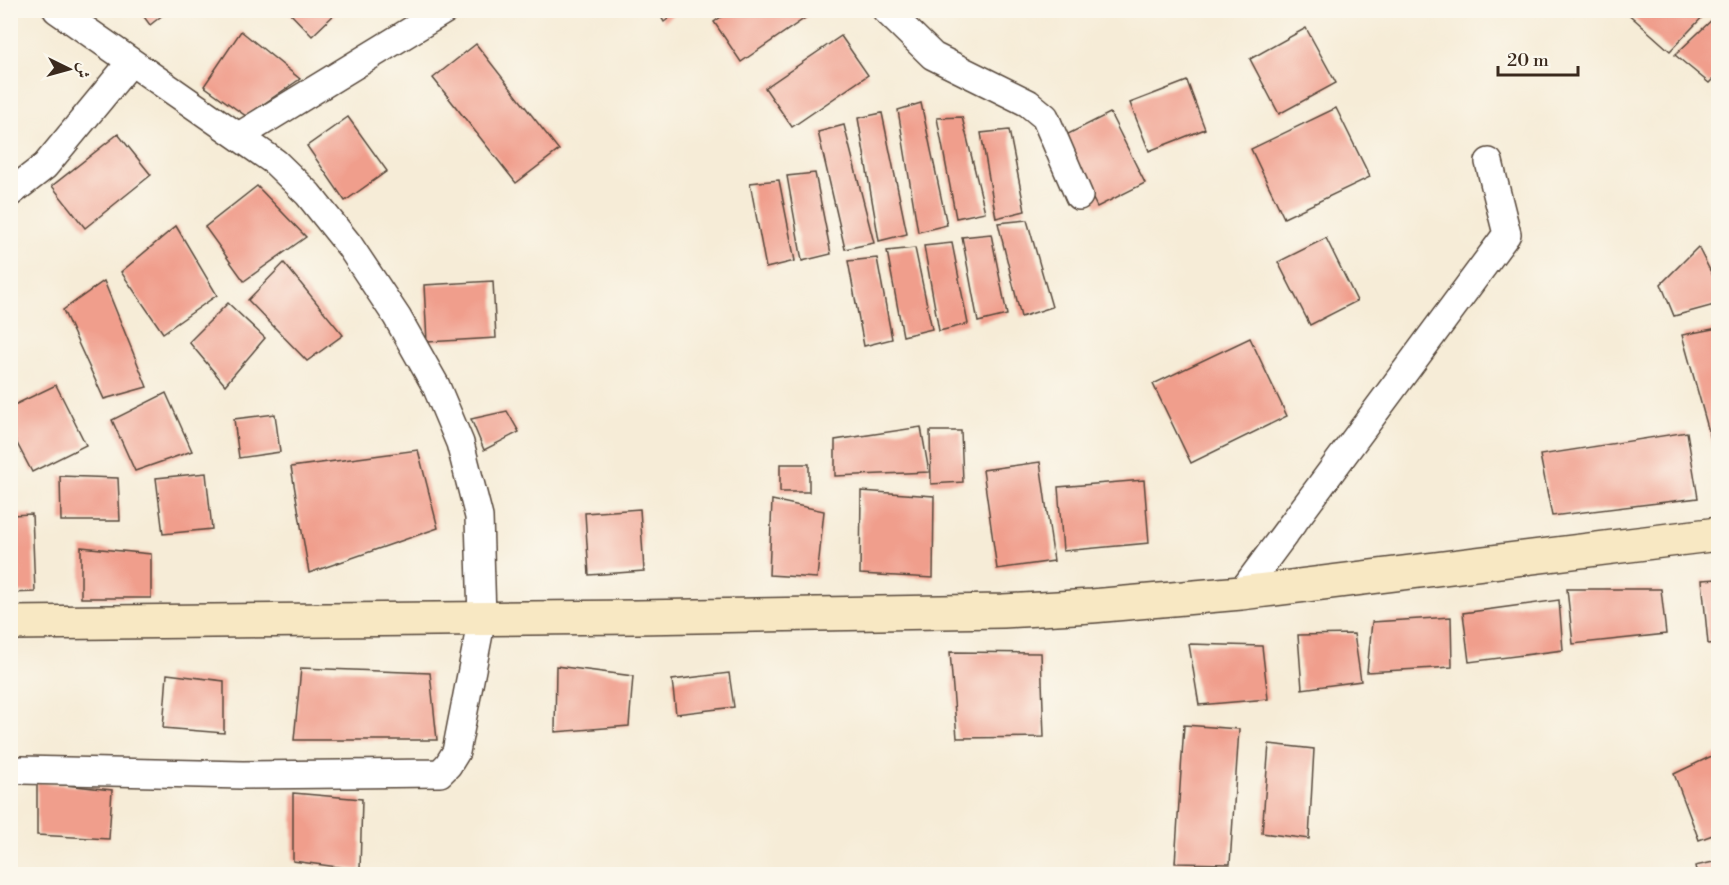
<svg xmlns="http://www.w3.org/2000/svg" width="1729" height="885" font-family="'Libre Bodoni',Amiri,serif">
<style>
.building{fill:#f09e8c}
.lines{fill:none;stroke-linecap:round;stroke-linejoin:round}
.minor-casing{stroke:#57473a;stroke-width:30}
.secondary-casing{stroke:#57473a;stroke-width:36}
.minor{stroke:#fff;stroke-width:27}
.secondary{stroke:#f8e8c3;stroke-width:33}
</style>
<rect width="100%" height="100%" fill="#fbf7ec"/>
<filter id="ink" filterUnits="userSpaceOnUse"><feTurbulence type="fractalNoise" baseFrequency=".0167" numOctaves="2"/><feDisplacementMap in="SourceGraphic" scale="12" xChannelSelector="R" yChannelSelector="G"/><feConvolveMatrix kernelMatrix="1 2 1 2 8 2 1 2 1" color-interpolation-filters="sRGB"/></filter>
<filter id="wash" filterUnits="userSpaceOnUse"><feTurbulence type="fractalNoise" baseFrequency=".008" numOctaves="4" result="noise"/><feDisplacementMap in="SourceGraphic" scale="24" xChannelSelector="R" yChannelSelector="G"/><feGaussianBlur stdDeviation="1.35" result="paint"/><feColorMatrix in="noise" values="0 0 0 0 0 0 0 0 0 0 0 0 0 0 0 0 0 1.4 0 .05"/><feComposite in="paint" operator="in"/></filter>
<g filter="url(#wash)">
<rect width="100%" height="100%" fill="#f6ecd7"/>
<g id="blocks">
<g class="building">
<path d="M139,10h30l-19,15z"/>
<path d="M287,10h52l-27,26z"/>
<path d="M657,10h23l-16,12z"/>
<path d="M731,10h77l3,4 -70,48 -27,-40z"/>
<path d="M1624,10h85l-39,41z"/>
<path d="M1718,14v60l-9,9 -34,-28z"/>
<path d="M1306,28l30,55 -57,31 -29,-55z"/>
<path d="M241,31l59,48 -54,37 -42,-30z"/>
<path d="M841,36l27,39 -76,52 -27,-39z"/>
<path d="M476,44l83,106 -43,33 -83,-105z"/>
<path d="M1187,81l18,48 -56,22 -19,-48z"/>
<path d="M921,103l26,122 -29,7 -20,-122z"/>
<path d="M1336,108l34,69 -86,41 -33,-69z"/>
<path d="M882,113l25,121 -28,7 -21,-123z"/>
<path d="M1110,113l35,70 -48,24 -35,-70z"/>
<path d="M348,117l39,54 -42,30 -38,-55z"/>
<path d="M962,117l23,95 -29,6 -19,-100z"/>
<path d="M844,125l30,118 -29,6 -27,-117z"/>
<path d="M1009,130l16,81 -29,7 -15,-85z"/>
<path d="M118,134l33,41 -66,53 -33,-42z"/>
<path d="M815,173l16,81 -29,7 -15,-85z"/>
<path d="M779,180l16,81 -29,7 -16,-85z"/>
<path d="M257,186l49,51 -62,44 -39,-54z"/>
<path d="M1027,220l25,87 -31,10 -23,-94z"/>
<path d="M176,226l41,69 -54,38 -42,-61z"/>
<path d="M991,234l16,81 -29,7 -16,-85z"/>
<path d="M1326,238l31,63 -47,24 -32,-63z"/>
<path d="M952,243l16,81 -29,7 -15,-85z"/>
<path d="M1698,247l20,39v18l-44,12 -13,-32z"/>
<path d="M915,248l17,81 -29,7 -16,-85z"/>
<path d="M877,258l15,81 -28,7 -16,-85z"/>
<path d="M284,263l59,72 -36,26 -59,-61z"/>
<path d="M104,281l43,106 -43,12 -41,-89z"/>
<path d="M493,281l3,57 -69,4 -3,-57z"/>
<path d="M228,303l37,35 -40,47 -36,-43z"/>
<path d="M1718,328v136l-36,-129z"/>
<path d="M1250,338l37,78 -96,47 -38,-79z"/>
<path d="M56,385l30,60 -54,27 -22,-42v-23z"/>
<path d="M166,393l26,58 -57,20 -23,-51z"/>
<path d="M507,411l12,21 -35,18 -13,-31z"/>
<path d="M275,414l5,38 -41,6 -5,-39z"/>
<path d="M921,427l8,45 -94,4v-36z"/>
<path d="M930,431h31l2,51 -32,2z"/>
<path d="M1687,432l11,66 -146,18 -12,-61z"/>
<path d="M418,450l20,78 -129,45 -18,-106z"/>
<path d="M1040,462l14,99 -57,8 -14,-99z"/>
<rect x="780" y="464" width="29" height="28"/>
<path d="M206,473l6,56 -49,5 -7,-56z"/>
<path d="M60,476l58,2 2,43h-59z"/>
<path d="M1144,480l5,63 -86,8 -5,-64z"/>
<path d="M861,491l73,5 -1,82 -73,-4z"/>
<path d="M772,500l52,11 -7,67 -48,-3z"/>
<path d="M640,509l4,62 -55,4 -4,-62z"/>
<path d="M32,514l3,78 -25,1v-78z"/>
<path d="M81,547l70,7v44h-70z"/>
<path d="M1718,579v64l-10,1 -6,-64z"/>
<path d="M1567,589h94l5,45 -93,10z"/>
<path d="M1559,600l4,50 -94,12 -6,-49z"/>
<path d="M1451,617l1,50 -85,5 5,-50z"/>
<path d="M1354,634l7,47 -59,8 -4,-54z"/>
<path d="M1189,644l73,2 6,53 -69,6z"/>
<path d="M950,652l91,1 3,84 -87,1z"/>
<path d="M556,666l77,10 -4,50 -74,6z"/>
<path d="M301,668l129,5 7,67h-143z"/>
<path d="M729,673l5,34 -58,7 -4,-34z"/>
<path d="M167,674l57,7v52l-61,-5z"/>
<path d="M1184,725l55,4 -9,135 -55,-1z"/>
<path d="M1269,744l45,5 -5,90 -47,-6z"/>
<path d="M1718,753v80l-19,7 -25,-66z"/>
<path d="M37,782l75,8 -3,49 -72,-4z"/>
<path d="M293,793l69,6 -2,71 -67,-9z"/>
<path d="M1718,861v13h-21l-2,-8z"/>
</g>
</g>
</g>
<g filter="url(#ink)">
<use href="#blocks" fill-opacity="0" stroke="#57473a" stroke-width="1.5"/>
<g class="lines">
<g class="minor-casing">
<g id="minor">
<path d="M886,10l47,46 95,47 17,14 34,79"/>
<path d="M239,136l206,-126"/>
<path d="M10,193l35,-27 85,-103"/>
<path d="M1241,593l266,-359 -18,-72"/>
<path d="M22,770l221,5 197,-2 8,-8 8,-13 26,-134 -3,-101 -19,-74 -24,-57 -39,-69 -48,-72 -41,-51 -33,-32 -218,-152"/>
</g>
</g>
<g class="secondary-casing">
<path id="secondary" d="M10,623l627,-6 366,-6 89,-5 149,-13 477,-59"/>
</g>
<use href="#minor" class="minor"/>
<use href="#secondary" class="secondary"/>
</g>
</g>
<rect width="1729" height="885" fill="none" stroke="#fbf7ec" stroke-width="36"/>
<g transform="translate(69 69) rotate(95)" stroke="#fbf7ec" stroke-width="4.5" paint-order="stroke">
<path d="M0-4.5L10 22L0 15L-10 22Z" fill="#3b2a1e"/>
<text y="-9" font-size="16" font-weight="bold" text-anchor="middle" fill="#3b2a1e">ش</text>
</g>
<path d="M1498 66v9h80v-9" fill="none" stroke="#3b2a1e" stroke-width="3"/>
<text x="1507" y="66" font-size="18" fill="#3b2a1e" stroke="#fbf7ec" stroke-width="4.5" paint-order="stroke">20 m</text>
</svg>
